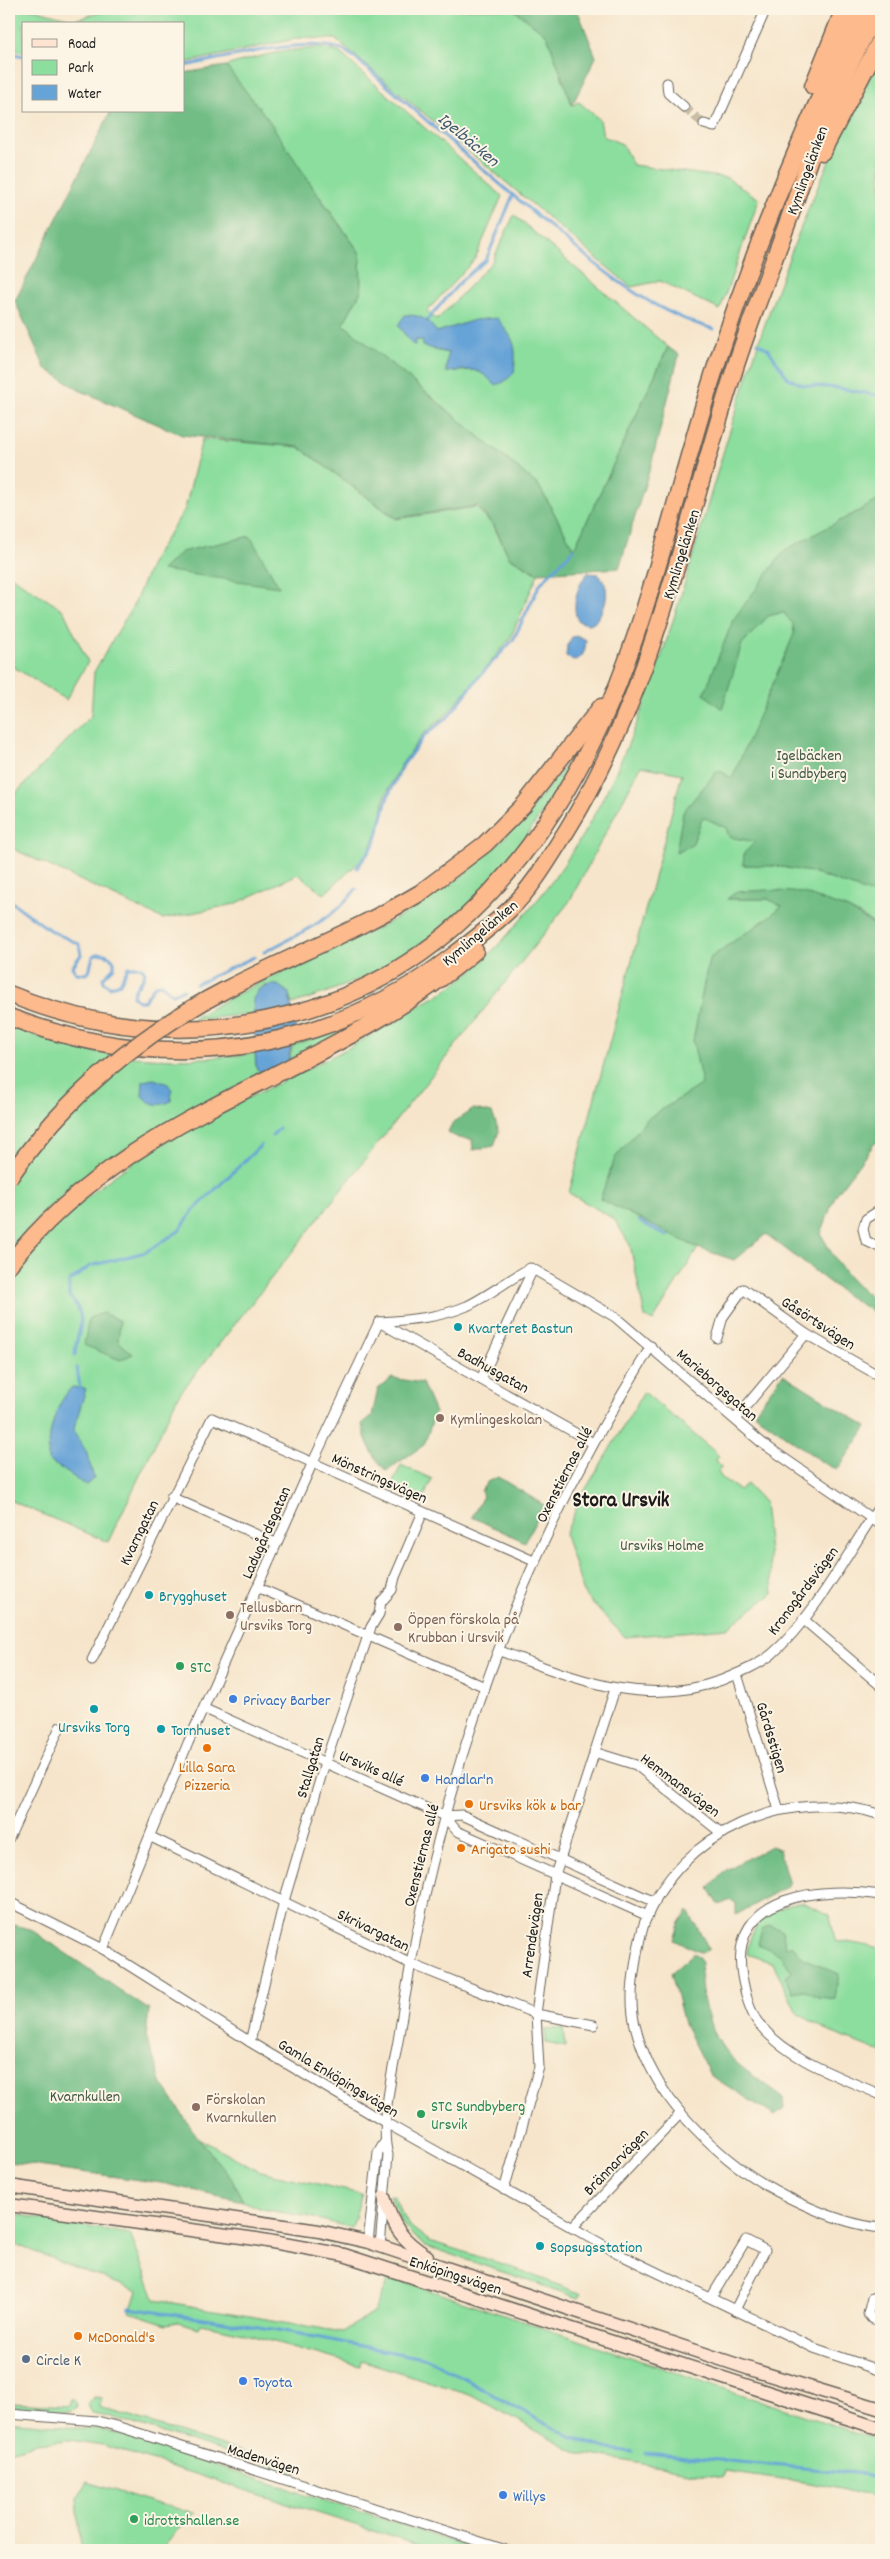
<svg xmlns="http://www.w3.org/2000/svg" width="890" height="2559" font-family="Dekko,sans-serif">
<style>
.green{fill:#8cde9e;stroke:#547d5d;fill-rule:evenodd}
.forest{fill:#71bd85;stroke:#466c50}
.water{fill:#66a3d7;stroke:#41607a}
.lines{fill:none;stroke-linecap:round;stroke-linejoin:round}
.stream{stroke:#66a3d7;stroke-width:3}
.street-tunnel{stroke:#cabda8;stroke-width:9;stroke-dasharray:9 4.5;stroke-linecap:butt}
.street-casing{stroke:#686259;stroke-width:11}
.secondary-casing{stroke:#686259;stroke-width:15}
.highway-casing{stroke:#686259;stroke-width:19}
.street{stroke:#fff;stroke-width:9}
.secondary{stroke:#fee3d1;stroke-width:12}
.highway{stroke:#fcba8d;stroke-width:16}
.highway-bridge-casing{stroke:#686259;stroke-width:19;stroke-linecap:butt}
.highway-bridge{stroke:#fcba8d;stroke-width:16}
.culture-dot{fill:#0f9aa8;stroke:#fcf5e5;stroke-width:2}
.education-dot{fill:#8d6e63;stroke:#fcf5e5;stroke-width:2}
.leisure-dot{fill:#2e9e5b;stroke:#fcf5e5;stroke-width:2}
.shop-dot{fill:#3f7fe0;stroke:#fcf5e5;stroke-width:2}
.food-dot{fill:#e8710a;stroke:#fcf5e5;stroke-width:2}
.service-dot{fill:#5c6f8a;stroke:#fcf5e5;stroke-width:2}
.labels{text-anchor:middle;stroke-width:4;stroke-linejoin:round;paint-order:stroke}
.street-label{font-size:16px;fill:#1c1c1c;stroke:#fcf5e5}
.park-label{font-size:16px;fill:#3e5643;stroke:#fcf5e5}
.culture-label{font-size:16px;fill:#0d838f;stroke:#fcf5e5;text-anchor:start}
.education-label{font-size:16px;fill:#785e54;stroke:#fcf5e5;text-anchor:start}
.leisure-label{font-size:16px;fill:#27864d;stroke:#fcf5e5;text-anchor:start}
.shop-label{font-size:16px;fill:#366cbe;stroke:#fcf5e5;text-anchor:start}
.food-label{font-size:16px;fill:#c56008;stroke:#fcf5e5;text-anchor:start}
.service-label{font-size:16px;fill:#4e5e75;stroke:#fcf5e5;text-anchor:start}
.water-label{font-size:18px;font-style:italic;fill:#3d5970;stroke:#fcf5e5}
.district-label{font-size:21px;font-weight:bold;fill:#1c1c1c;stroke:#fcf5e5}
</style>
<rect width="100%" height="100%" fill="#fcf5e5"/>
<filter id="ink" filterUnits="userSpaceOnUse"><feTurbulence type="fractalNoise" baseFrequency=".02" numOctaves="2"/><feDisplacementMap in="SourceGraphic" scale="10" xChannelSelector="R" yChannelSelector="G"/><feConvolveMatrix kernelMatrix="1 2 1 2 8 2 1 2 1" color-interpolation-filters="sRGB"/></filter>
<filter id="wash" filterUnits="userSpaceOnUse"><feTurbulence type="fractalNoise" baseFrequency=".0096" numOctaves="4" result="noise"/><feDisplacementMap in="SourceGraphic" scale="20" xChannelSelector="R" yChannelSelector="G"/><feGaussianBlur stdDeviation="1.12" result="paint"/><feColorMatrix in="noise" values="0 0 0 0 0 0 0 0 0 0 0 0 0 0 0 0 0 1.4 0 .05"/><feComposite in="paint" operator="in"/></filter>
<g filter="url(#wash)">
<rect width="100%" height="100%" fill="#f6e5cb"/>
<g class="green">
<path d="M9,9h25l40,11 38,-11h401l34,26 25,70 7,-3 21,18 3,16 19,8 11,21 94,13 32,21 -39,111 -60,-29 -29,6 -296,-248 -35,-1 -116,25v-39h-160v28l-15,-3z"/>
<path d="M320,48l19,4 163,144 -27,63 -48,52 10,9 55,-58 22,-47 154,132 -94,202 -35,-63 -196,-162 18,-33 -1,-38 -134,-187c31,-10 61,-17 94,-18zM399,326l37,6 18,-4 29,44 -8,-2 -29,2 2,-19 -14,-3 -11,-10h-7l-4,4z"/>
<path d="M881,57v823l-162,-110 -27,75 10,-28 11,3 43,22 -13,23 33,1 35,6 70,25v32c-10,-7 -22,-15 -33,-20 -27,-10 -97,-28 -120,-10h40l14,7c-22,20 -49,34 -73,53l-16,82 10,43 -56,35 -47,80 98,49 -45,73 -8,-4 -15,-72 -16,-26 -45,-26 113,-419 -41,-8 -72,136 -391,494 -70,146 -99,-42c0,-51 0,-102 0,-153 0,-16 -4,-48 0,-63 2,-10 14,-21 21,-29 82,-103 209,-149 322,-209 18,-10 36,-22 54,-32 15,-10 32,-18 46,-28 32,-23 58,-53 83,-83 104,-125 145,-310 192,-463 41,-132 87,-262 154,-383zM816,534l-31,81 -2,-3 -15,4 -26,28zM89,1318l44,36 -45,-24z"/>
<path d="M202,439l97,8 97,72 80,-12 18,20 15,30 29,17 -28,65 -65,77 -23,19 -21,30 -16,31 -6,33 -12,26 -43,39 -26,-20 -63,30 -72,15 -154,-72v-47l82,-84 3,-44 40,-68 20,-47 31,-48z"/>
<path d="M9,575l54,35 25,52 -22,38 -57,-36z"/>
<path d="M587,736c-50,92 -103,173 -196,227 -31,18 -65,30 -99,41l-3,-11c-23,-15 -37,-8 -35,21l-63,6c80,-50 173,-76 252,-130 58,-40 103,-97 144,-154z"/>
<path d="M379,1013l-90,47 4,-15 43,-14z"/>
<path d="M9,1025c76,35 164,40 246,28l1,15 6,6c-87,44 -197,98 -253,180z"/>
<path d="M644,1392l71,60 4,4 -3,4 5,7 -3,5 4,6 17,12 8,-6 17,18 9,91 -46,35 -102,9 -40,-41 -20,-61 16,-38z"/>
<path d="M401,1465l31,14 -9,20 -31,-14z"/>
<path d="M802,1902l28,13 5,25 46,8v104l-51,-20 -33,-19 -24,-50 -26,-9c4,-35 24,-45 55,-52z"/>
<path d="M563,2028l2,19 -19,-4 -1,-13z"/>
<path d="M198,2138l62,33 102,23 -10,34 -42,-11 -48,-8 -19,-8 -12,-23z"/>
<path d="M390,2195l4,1 6,15 11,16 18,14 77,24 76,29 -3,4 -153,-52c-20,-13 -29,-28 -36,-51z"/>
<path d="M9,2213l121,21 26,66 186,32 31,-19 17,-36 491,164v59c-51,-17 -103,-21 -156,-29l-2,7 -149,-26 -102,-57 -111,-35 -1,6 -125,-35 -35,-7 -2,4 -20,-6 -12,2 -36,-12 7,-21 -128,-49z"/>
<path d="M94,2397l8,1 -3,9 196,62 3,3 -6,1 -184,-57 -16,-3 -4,-8z"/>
<path d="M70,2400h4l3,4 -1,5 -7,3 -60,-5v-4l61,3z"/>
<path d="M9,2421l100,10 370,119h-45l-331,-105 -34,-5 -32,3 -28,8z"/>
<path d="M87,2482l72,22 36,9 -14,12 -19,25h-81l-4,-52z"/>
</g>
<g class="forest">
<path d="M513,9h64l19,48 -24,48 -25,-70z"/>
<path d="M226,66l42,53 48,73 44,61 1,38 -18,33 196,162 35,63 94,-202 11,8 -28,110 -32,103 -81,5 -29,-16 -14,-30 -18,-21 -81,12 -97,-71 -117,-12 -103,-45 -34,-22 -30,-67 96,-190h73v-38z"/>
<path d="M881,499v398l-70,-25 -35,-6 -33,-1 1,-12 11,-11 -26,-5 -3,-9 -23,-11 -11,28 -16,7 7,-40 35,-42 14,8 62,-144 -1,-10 -10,-12 -15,4 -26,28 -20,65 -18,-15 29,-74 52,-70z"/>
<path d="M250,536l29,51 -117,-17 19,-18z"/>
<path d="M767,890l36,3 45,16 33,20v212l-6,2 -40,53 -14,38c15,28 31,54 60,68v15l-35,-22 -80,-61 -32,26 -36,-12 -98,-49 15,-41 32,-39 55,-35 -9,-43 16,-82c24,-19 51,-33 73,-53l-14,-7h-41l9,-7z"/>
<path d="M474,1109l18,4 7,18 -5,15 -21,4 -1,-11 -14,-1 -10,-6 5,-10z"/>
<path d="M103,1313l17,8 -2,20 15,13 -13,6 -36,-15 5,-27z"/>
<path d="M783,1374l84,53 -30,43 -15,-8 -68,-49z"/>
<path d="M392,1378l30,5 13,30 -11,32 -38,26c-13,-15 -20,-27 -24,-47l10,-8 6,-27z"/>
<path d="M498,1477l46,28 -19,37 -53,-25 11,-21 -2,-5 6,-9z"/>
<path d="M771,1846l8,3 10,36 -53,30v-12l-5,-3 -12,5 -10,-17 17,-18z"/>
<path d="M688,1911l21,38 -7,4 -28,-13 5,-16z"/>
<path d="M9,1924l21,5 119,81 -3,26 16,48 36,54 33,40 12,23 -82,-18 -152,-21z"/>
<path d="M770,1925l13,6 2,17 7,-3 11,13 36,16 -4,25 -17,-2 -13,-7 -12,2 -8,-15 7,-5 -11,-17 -23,-11 4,-15z"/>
<path d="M694,1953l7,8c-3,31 7,69 27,93 11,14 40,31 55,43l1,12 -9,7 -65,-41 -26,-51 -13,-51z"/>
</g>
<g class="water">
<path d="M405,315c17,0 22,4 32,17l38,-12 22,-2c18,23 20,26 17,55l-10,9 -9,3c-19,-20 -23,-15 -49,-13l2,-19 -25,-7 -1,-6h-6l-1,5 -3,-1 -14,-19z"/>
<path d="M588,573l10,1c15,14 8,34 -4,49l-7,1 -9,-3c-7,-14 -1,-37 10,-48z"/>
<path d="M578,636l8,4c-1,11 -2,18 -13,21l-7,-5 1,-10 5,-9z"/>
<path d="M270,985h8l11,8 6,33 -8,40 -25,8 -6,-6 -3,-69 5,-9z"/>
<path d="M154,1079l14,5 4,6 -1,11c-11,6 -21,4 -29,-5l1,-15z"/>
<path d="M72,1387l14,2 -13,42 13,20 8,27 -8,7 -38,-25c0,-25 6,-54 24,-73z"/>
</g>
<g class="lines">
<g class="stream">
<path d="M9,53l15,3"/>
<path d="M184,66c38,-7 124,-31 159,-16 6,3 13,9 18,13 60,52 118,104 179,155 54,45 104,92 174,111"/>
<path d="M428,319l34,-39 24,-20 27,-65"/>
<path d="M758,343l10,6 20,29 15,7 35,3 43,8"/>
<path d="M357,868l18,-25 13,-47 15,-31 21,-29 24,-19 30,-39 35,-38 27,-56 34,-35"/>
<path d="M9,900l42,31 28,13 2,11 -9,12 4,6 10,1 3,-2 4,-16c7,-5 16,-2 21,5v6l-11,11 1,4 6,5 10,-4 8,-16h13l4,5c-1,10 -12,15 -12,24l5,5h6l11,-16 6,-1 11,10 12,-5"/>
<path d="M264,952c31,-16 72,-34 92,-63"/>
<path d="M196,984l58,-27"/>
<path d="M272,1136l7,-8"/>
<path d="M639,1221l28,15"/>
<path d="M75,1355c1,-27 16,-35 -6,-59v-14l21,-16 56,-14 33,-21 14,-20 68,-66"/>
<path d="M77,1368l3,20"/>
<path d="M129,2308l150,22 149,29 142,78 39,12 24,3"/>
<path d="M646,2453l219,21 16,5"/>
</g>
</g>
</g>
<g filter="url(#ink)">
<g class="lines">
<path class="street-tunnel" d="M684,107l20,17"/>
<g class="street-casing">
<g id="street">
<path d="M667,83l1,10 16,14"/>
<path d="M704,124l10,3 52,-118"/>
<path d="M881,1213l-4,-1 -11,7 -3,10 3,12 15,7"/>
<path d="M533,1269l82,48 147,126 119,82"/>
<path d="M379,1322l214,121"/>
<path d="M379,1322c29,-2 60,-4 88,-16 21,-10 41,-26 63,-38l3,1"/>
<path d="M717,1338l6,-21 20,-28 63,45 75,43"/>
<path d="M481,1379l52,-110"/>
<path d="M736,1418l70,-84"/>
<path d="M171,1497l105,46"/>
<path d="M257,1587l228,100"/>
<path d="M803,1619l78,67"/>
<path d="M500,1651c74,27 143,58 222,29 17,-7 37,-15 50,-26 42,-36 77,-104 109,-150"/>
<path d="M92,1660l120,-242 324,144"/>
<path d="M737,1674l42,136"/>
<path d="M205,1709l239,107 13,15 191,85"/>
<path d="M594,1752l42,13 84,67"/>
<path d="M881,1815c-92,-30 -202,16 -237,109 -3,10 -5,20 -7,30 -4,23 -8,48 -2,71 14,57 49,97 93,134 38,31 104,64 153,69"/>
<path d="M444,1816l18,-1 193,87"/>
<path d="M151,1837l260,127 125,50 58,11"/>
<path d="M9,1838l51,-111"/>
<path d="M881,1895c-59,-9 -154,-2 -139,81 3,16 7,36 18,49 30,36 81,52 121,70"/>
<path d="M9,1902l94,47 152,96 131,78 237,133 191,92 67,23"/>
<path d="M103,1949l85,-206 124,-279 67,-142"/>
<path d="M250,2042l34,-141 41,-138 46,-136 8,-13 2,-12 11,-12 3,-13 28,-65"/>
<path d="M504,2190l35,-123 -3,-53 19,-139 60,-186"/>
<path d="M572,2228l108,-114"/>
<path d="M368,2242l10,-89 6,-10"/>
<path d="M380,2246l8,-91c-9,-30 6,-88 11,-120 30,-203 95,-412 195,-592 18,-33 38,-65 57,-97"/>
<path d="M881,2295l-9,3 -4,16 4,5 9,2"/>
<path d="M711,2298l35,-58 19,10 -30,60"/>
<path d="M9,2414l88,7 16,4 393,125"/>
</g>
</g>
<g class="secondary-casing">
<g id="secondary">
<path d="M9,2186l310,45 49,11 388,129 125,38"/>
<path d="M384,2197c9,29 16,42 43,59"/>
<path d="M9,2205l247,34 88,16 537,174"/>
</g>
</g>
<g class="highway-casing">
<g id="highway">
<path d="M813,86l31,-77"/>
<path d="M822,152l59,-113"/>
<path d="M420,893l65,-49 39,-39 77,-98"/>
<path d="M9,994c90,37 183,45 278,21 164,-40 271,-180 331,-331 40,-102 63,-210 97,-315 40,-124 89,-243 146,-360"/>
<path d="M9,1017c100,38 203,45 306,12 49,-16 94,-40 135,-71 20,-15 41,-31 59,-48 24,-23 41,-53 58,-80 87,-140 117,-304 167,-459 17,-53 38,-105 57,-158 10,-29 19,-58 31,-87 16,-40 36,-78 55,-117"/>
<path d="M9,1265c122,-158 321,-188 466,-314"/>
</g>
</g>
<use href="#street" class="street"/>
<use href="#secondary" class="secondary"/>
<use href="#highway" class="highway"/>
<g class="highway-bridge-casing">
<path id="highway-bridge" d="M9,1178c55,-80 132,-145 218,-189 64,-33 131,-59 193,-96"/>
</g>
<use href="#highway-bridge" class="highway-bridge"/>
</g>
</g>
<g class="culture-dot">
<circle cx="458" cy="1327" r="5"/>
<circle cx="149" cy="1595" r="5"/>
<circle cx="94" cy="1709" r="5"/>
<circle cx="161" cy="1729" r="5"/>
<circle cx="540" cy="2246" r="5"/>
</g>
<g class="education-dot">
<circle cx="440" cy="1418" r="5"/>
<circle cx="230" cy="1615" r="5"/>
<circle cx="398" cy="1627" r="5"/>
<circle cx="196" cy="2107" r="5"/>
</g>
<g class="leisure-dot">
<circle cx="180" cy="1666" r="5"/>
<circle cx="421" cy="2114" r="5"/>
<circle cx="134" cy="2519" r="5"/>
</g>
<g class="shop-dot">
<circle cx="233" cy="1699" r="5"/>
<circle cx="425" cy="1778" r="5"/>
<circle cx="243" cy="2381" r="5"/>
<circle cx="503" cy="2495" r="5"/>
</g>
<g class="food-dot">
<circle cx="207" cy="1748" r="5"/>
<circle cx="469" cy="1804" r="5"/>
<circle cx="461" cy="1848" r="5"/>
<circle cx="78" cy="2336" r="5"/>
</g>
<circle class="service-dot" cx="26" cy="2359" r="5"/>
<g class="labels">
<g class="street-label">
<text transform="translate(806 170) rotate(-70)" y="6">Kymlingelänken</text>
<text transform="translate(680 554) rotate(-73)" y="6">Kymlingelänken</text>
<text transform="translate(479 932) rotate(-40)" y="6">Kymlingelänken</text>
<text transform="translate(819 1322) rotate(33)" y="6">Gåsörtsvägen</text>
<text transform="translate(494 1369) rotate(29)" y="6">Badhusgatan</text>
<text transform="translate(718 1384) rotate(41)" y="6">Marieborgsgatan</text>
<text transform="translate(563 1474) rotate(-63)" y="6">Oxenstiernas allé</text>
<text transform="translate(380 1477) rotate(24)" y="6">Mönstringsvägen</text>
<text transform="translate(138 1532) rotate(-64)" y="6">Kvarngatan</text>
<text transform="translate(265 1532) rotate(-66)" y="6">Ladugårdsgatan</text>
<text transform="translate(802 1590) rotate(-53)" y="6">Kronogårdsvägen</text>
<text transform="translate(773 1737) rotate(73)" y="6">Gårdsstigen</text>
<text transform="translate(309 1767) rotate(-73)" y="6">Stallgatan</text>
<text transform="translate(372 1767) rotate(24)" y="6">Ursviks allé</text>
<text transform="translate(681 1784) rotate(37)" y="6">Hemmansvägen</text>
<text transform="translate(420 1855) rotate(-76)" y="6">Oxenstiernas allé</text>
<text transform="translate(374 1929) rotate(26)" y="6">Skrivargatan</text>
<text transform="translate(531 1935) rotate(-82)" y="6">Arrendevägen</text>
<text transform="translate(339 2077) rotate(31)" y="6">Gamla Enköpingsvägen</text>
<text transform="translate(615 2161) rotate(-46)" y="6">Brännarvägen</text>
<text transform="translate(456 2274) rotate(18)" y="6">Enköpingsvägen</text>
<text transform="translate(264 2458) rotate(17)" y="6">Madenvägen</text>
</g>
<g class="park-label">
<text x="809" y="760">Igelbäcken<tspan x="809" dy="18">i Sundbyberg</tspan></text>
<text x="662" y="1550">Ursviks Holme</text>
<text x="85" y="2101">Kvarnkullen</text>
</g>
<g class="culture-label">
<text x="468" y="1333">Kvarteret Bastun</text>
<text x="159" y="1601">Brygghuset</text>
<text x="94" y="1732" text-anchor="middle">Ursviks Torg</text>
<text x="171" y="1735">Tornhuset</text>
<text x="550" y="2252">Sopsugsstation</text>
</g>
<g class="education-label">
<text x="450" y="1424">Kymlingeskolan</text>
<text x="240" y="1612">Tellusbarn<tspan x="240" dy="18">Ursviks Torg</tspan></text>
<text x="408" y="1624">Öppen förskola på<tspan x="408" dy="18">Krubban i Ursvik</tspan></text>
<text x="206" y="2104">Förskolan<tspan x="206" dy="18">Kvarnkullen</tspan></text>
</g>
<g class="leisure-label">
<text x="190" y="1672">STC</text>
<text x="431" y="2111">STC Sundbyberg<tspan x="431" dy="18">Ursvik</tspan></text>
<text x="144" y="2525">idrottshallen.se</text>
</g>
<g class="shop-label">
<text x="243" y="1705">Privacy Barber</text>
<text x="435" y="1784">Handlar'n</text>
<text x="253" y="2387">Toyota</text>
<text x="513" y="2501">Willys</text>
</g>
<g class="food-label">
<text x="207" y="1772" text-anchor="middle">Lilla Sara<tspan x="207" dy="18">Pizzeria</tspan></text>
<text x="479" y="1810">Ursviks kök &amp; bar</text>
<text x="471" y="1854">Arigato sushi</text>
<text x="88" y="2342">McDonald's</text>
</g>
<g class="service-label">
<text x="36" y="2365">Circle K</text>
</g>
<g class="water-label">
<text transform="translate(469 139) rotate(40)" y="6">Igelbäcken</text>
</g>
<g class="district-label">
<text x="621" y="1506">Stora Ursvik</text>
</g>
</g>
<rect width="890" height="2559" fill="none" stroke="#fcf5e5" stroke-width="30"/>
<rect x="22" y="22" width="162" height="90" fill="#fcf5e5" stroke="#a29e95"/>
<rect x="32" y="39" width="25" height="8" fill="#fee3d1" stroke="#a29e95"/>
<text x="68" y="48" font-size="15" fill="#1c1c1c">Road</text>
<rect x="32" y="60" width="25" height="15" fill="#8cde9e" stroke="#a29e95"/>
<text x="68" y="72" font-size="15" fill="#1c1c1c">Park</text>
<rect x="32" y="85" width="25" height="15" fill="#66a3d7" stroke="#a29e95"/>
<text x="68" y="98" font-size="15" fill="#1c1c1c">Water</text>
</svg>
